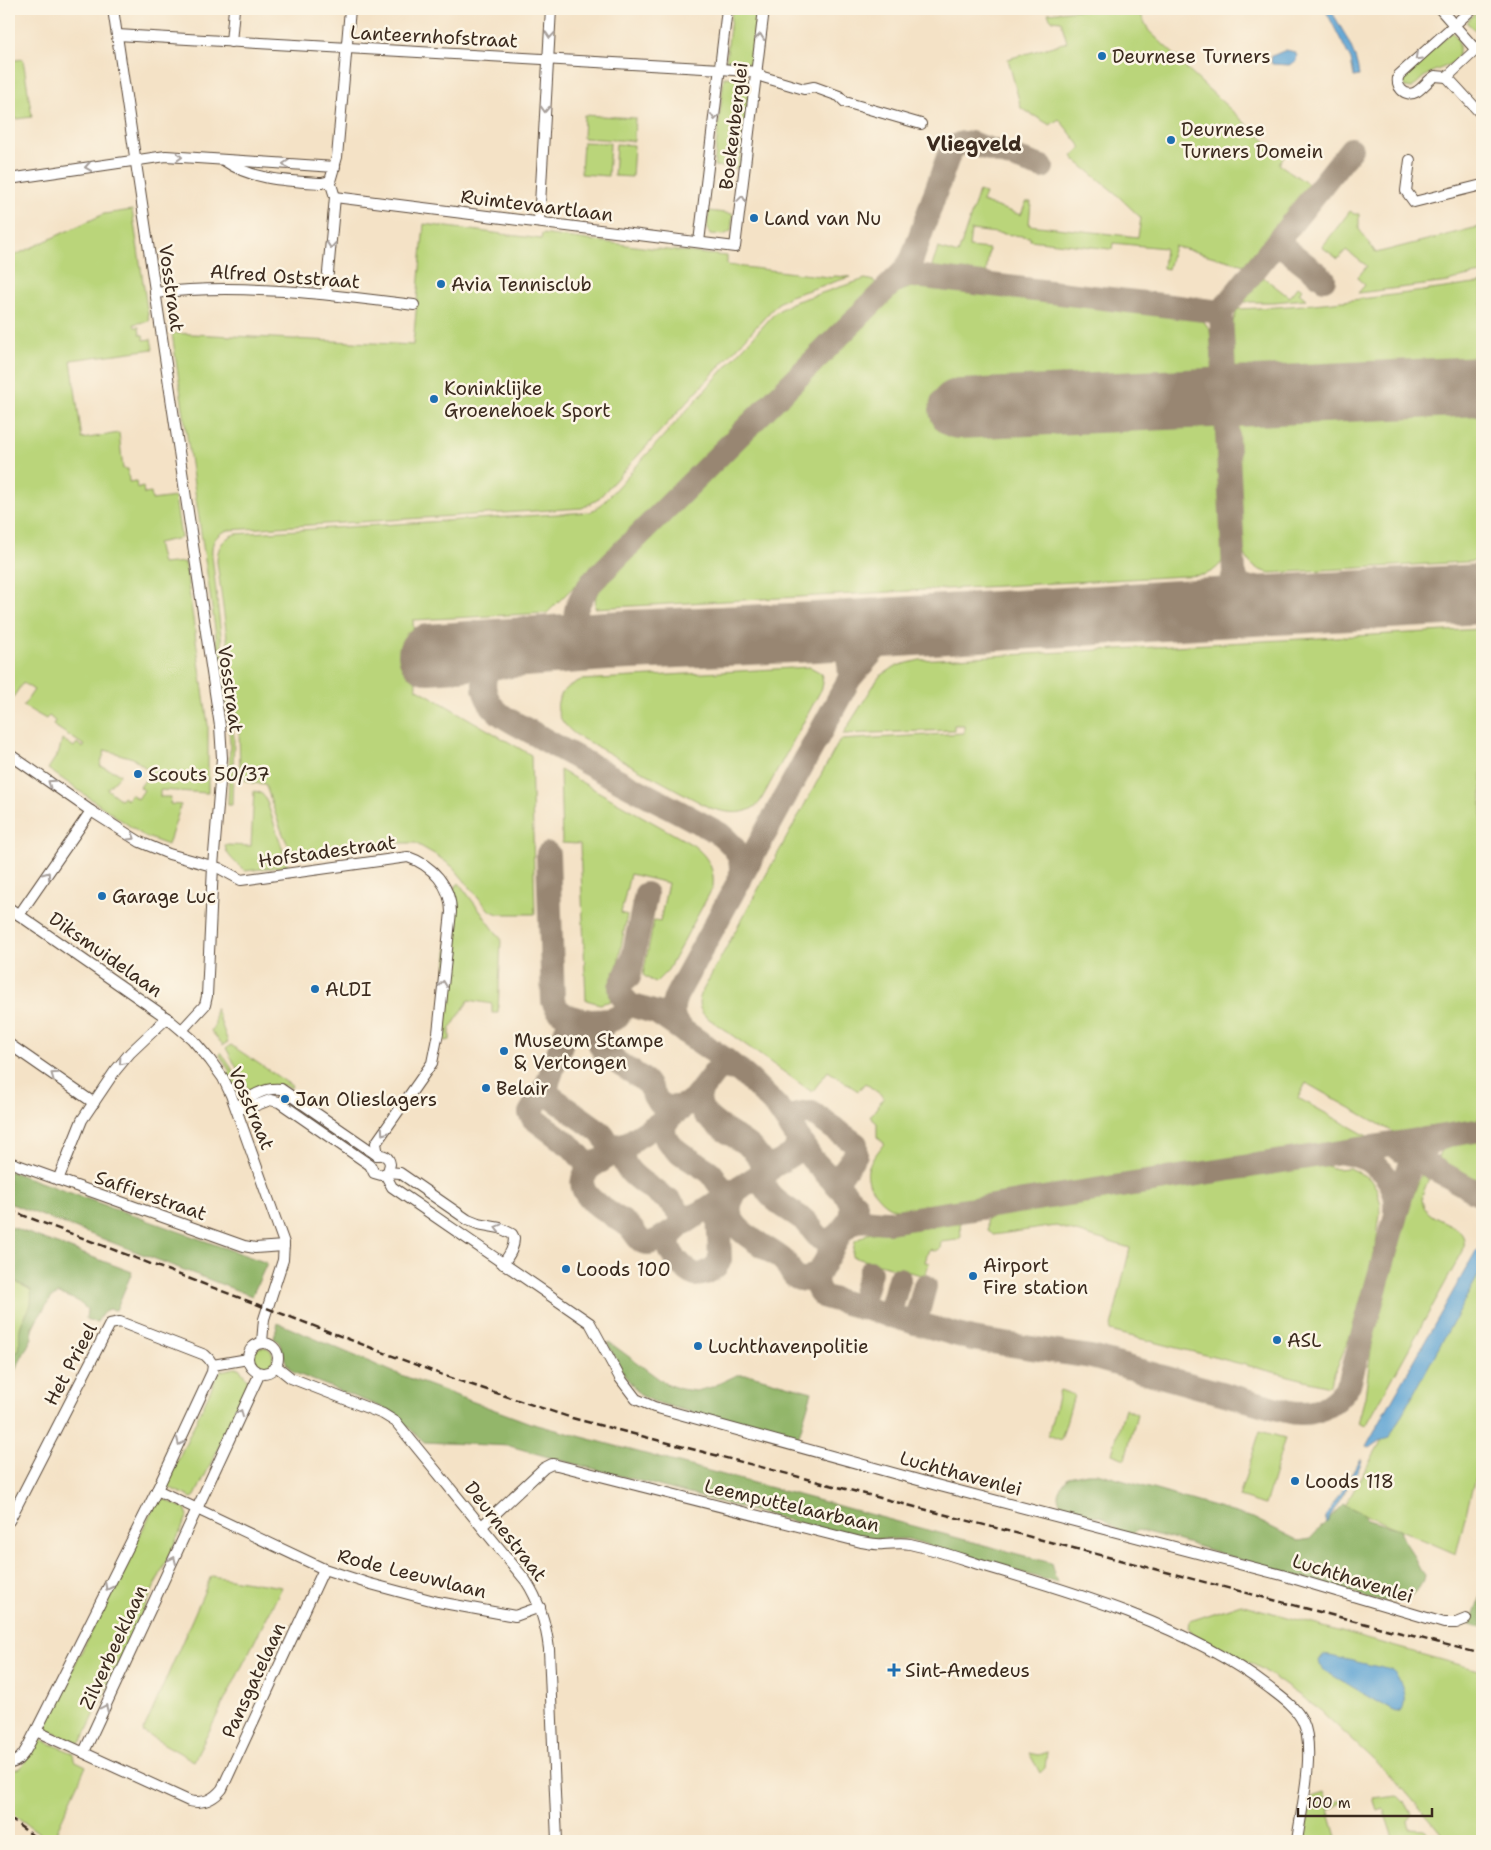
<svg xmlns="http://www.w3.org/2000/svg" width="1491" height="1850" font-family="'Shantell Sans',sans-serif">
<style>
.green{fill:#bad57a;stroke:#7a804c;fill-rule:evenodd}
.forest{fill:#93b66a;stroke:#677044}
.water{fill:#5ea4d4;stroke:#4c6779}
.lines{fill:none;stroke-linecap:round;stroke-linejoin:round}
.taxiway{stroke:#988672;stroke-width:24}
.runway{stroke:#988672;stroke-width:60}
.minor-casing{stroke:#574637;stroke-width:12}
.minor{stroke:#fff;stroke-width:10}
.rail{stroke:#3b2a1e;stroke-width:2.5;stroke-dasharray:8 4;stroke-linecap:butt}
.oneway{stroke:#a79f9a}
.poi-dot{fill:#1f6fb2;stroke:#fcf5e5;stroke-width:2}
.labels{text-anchor:middle;stroke-width:5;stroke-linejoin:round;paint-order:stroke}
.street-label{font-size:19px;fill:#3b2a1e;stroke:#fcf5e5}
.poi-label{font-size:19px;fill:#3b2a1e;stroke:#fcf5e5;text-anchor:start}
.neighbourhood-label{font-size:20px;font-weight:bold;fill:#3b2a1e;stroke:#fcf5e5}
</style>
<rect width="100%" height="100%" fill="#fcf5e5"/>
<filter id="ink" filterUnits="userSpaceOnUse"><feTurbulence type="fractalNoise" baseFrequency=".02" numOctaves="2"/><feDisplacementMap in="SourceGraphic" scale="10" xChannelSelector="R" yChannelSelector="G"/><feConvolveMatrix kernelMatrix="1 2 1 2 8 2 1 2 1" color-interpolation-filters="sRGB"/></filter>
<filter id="wash" filterUnits="userSpaceOnUse"><feTurbulence type="fractalNoise" baseFrequency=".0096" numOctaves="4" result="noise"/><feDisplacementMap in="SourceGraphic" scale="20" xChannelSelector="R" yChannelSelector="G"/><feGaussianBlur stdDeviation="1.12" result="paint"/><feColorMatrix in="noise" values="0 0 0 0 0 0 0 0 0 0 0 0 0 0 0 0 0 1.4 0 .05"/><feComposite in="paint" operator="in"/></filter>
<g filter="url(#wash)">
<rect width="100%" height="100%" fill="#f4e2c6"/>
<g class="green">
<path d="M732,9h26l-6,55 -26,-3z"/>
<path d="M1086,9h52l11,22 31,29 -1,2 77,71 28,23 -5,8 32,22 -63,80 -74,-20 -6,23 -5,-1 2,-20 -52,-5 -1,6h-2l-80,-9v-3l-59,-7 -2,17 20,2 -3,26 -55,-6 7,-21 20,6 21,-63 6,2 -3,9 39,13 5,-13h5l-2,23 109,12 3,-19 -27,-26 -38,-31 -4,-5 10,-8 -23,-29 -9,6 -29,-17 -13,-49 59,-17 -6,-21 -10,-1 -3,-7z"/>
<path d="M1480,9h2v19l-7,2 -9,-8z"/>
<path d="M1451,32c5,3 7,7 8,13 3,22 -20,21 -32,30 -6,3 -10,9 -15,13l-7,-1 -3,-5 1,-4z"/>
<path d="M23,59l9,58 -23,3v-59z"/>
<path d="M724,77l26,2 -11,90 -25,-3z"/>
<path d="M584,115l51,3 -1,23 -51,-3z"/>
<path d="M583,142l27,1 -2,33 -27,-2z"/>
<path d="M616,144l18,1 -2,32 -18,-1z"/>
<path d="M132,210l17,111 -15,3 1,3h4l1,8h3l1,5 7,-1 2,10 -82,11 11,79 37,-6 4,36h5l1,13 7,-1 1,7 6,-1 1,7 7,-1 1,7 23,-3 6,41 -24,5 5,21 23,-2 23,163v68l-48,-3v7h11l-1,7 11,1 -13,40 -24,-9 -96,-67 11,-17 3,-13 12,8 3,-4 6,5 2,-2 -32,-21 2,-4 -6,-5 -3,3 -23,-13 11,-16 -11,-7 -14,20v-445l95,-44zM105,750l28,8 18,14 -11,15 4,3 -6,9 -7,-5 -4,6 -4,-3 -2,3 -14,-11 13,-14 -1,-2 -19,-7z"/>
<path d="M709,211l24,3 -2,17 -7,4 -14,-1 -3,-8z"/>
<path d="M1350,211l4,3h5v15l17,24 106,-27v48l-18,3 -16,5 -90,11 7,-8 -8,-7 10,-12 -21,-16 -8,9 -16,-12z"/>
<path d="M424,224l117,15 1,-5 116,15 69,7v9l101,12 4,1 1,-2 17,1 -60,19 -13,8 -180,196 -15,8 -353,22c-13,4 -18,11 -17,25l14,126 8,56 -2,68h-4l2,-64 -2,-23 -56,-385 241,12z"/>
<path d="M1262,276l27,21 9,-11 4,3 -3,4 7,6 -32,3h-34z"/>
<path d="M865,279l9,2 2,2 -3,8 -326,322 -134,7 3,68 115,67 4,159h-37l-9,-4 -36,-43 -17,-12 -21,-12h-22l-85,12c-5,1 -10,0 -15,-4 -10,-8 -22,-53 -28,-67 -10,-1 -20,1 -25,-11l-1,-45 -22,-166c0,-14 5,-23 18,-28l355,-22 11,-7 174,-192 16,-10z"/>
<path d="M1482,283v278l-212,12c-16,-4 -23,-9 -27,-26l-12,-219 6,-18 2,-1c82,-3 162,-15 243,-26z"/>
<path d="M912,287h13l272,29 8,7 5,7 16,226c-7,11 -12,16 -24,19l-607,33 1,-15 4,-7 296,-293z"/>
<path d="M1482,629v490l-87,14 -89,-50 -8,15 71,39 -460,73c-4,0 -9,0 -13,-1 -15,-3 -34,-27 -27,-43 3,-8 11,-16 15,-23l-7,-6v-14l-7,-6 14,-20 -19,-14 -7,8 -30,-20 -16,21 -107,-76c-8,-9 -7,-16 -2,-26l137,-250 124,-7v-8h-10v5l-111,4 36,-57 17,-11 24,-6z"/>
<path d="M810,667l11,6 2,10 -1,5 -62,114c-14,15 -32,11 -50,6l-131,-71c-27,-18 -31,-43 2,-57z"/>
<path d="M560,770l133,75c14,11 22,23 20,42l-45,83 -13,13 -12,-8 11,-55 6,1 8,-38 -38,-9 -9,39 6,2 -16,86 -11,3 -14,-4 -6,-156 -18,-1z"/>
<path d="M254,791l7,2 5,6 22,67 -43,5c-7,-7 -19,-14 -20,-26l26,1z"/>
<path d="M459,883l42,56 -3,74h-6v-9l-23,-4 -19,29v11l-6,1 3,-38 -3,-1 7,-111z"/>
<path d="M215,1009h1l12,33 -5,3 -12,-14 4,-7z"/>
<path d="M231,1045l61,41 -1,2 -9,-3 -32,7 -24,-44z"/>
<path d="M221,1052l11,17 10,23 -7,-4 -8,-14 3,-2 -11,-18z"/>
<path d="M1482,1138v47l-43,-25 -1,-3c7,-17 28,-17 44,-19z"/>
<path d="M1321,1164l15,5 13,-1 20,10 8,11 4,17 -5,39 -25,89 -22,52 -219,-55 20,-83 -74,-22 -63,9 -5,-5 -2,-10 5,-5z"/>
<path d="M1425,1173l4,1c0,11 -10,19 -6,30 7,22 49,16 40,47l-97,175 -8,-3 7,-26 5,-40 4,-22 34,-126 13,-34z"/>
<path d="M954,1220l6,3 1,14 -4,3 -16,2 -1,6 -5,3 -6,-2 -4,13 4,1 -4,13 -73,-19 3,-16 12,-7z"/>
<path d="M1482,1260v189l-26,105 -111,-48z"/>
<path d="M9,1278l22,12 23,-5 -45,92z"/>
<circle cx="263" cy="1357" r="10"/>
<path d="M235,1368h4l7,10 5,3 -56,115 -3,2 -24,-11 -1,-4 51,-109 2,-3z"/>
<path d="M1060,1390l14,5 -13,45 -13,-5z"/>
<path d="M1125,1408l12,6 -12,45 -13,-5z"/>
<path d="M1260,1431l25,7 -20,67 -26,-8z"/>
<path d="M162,1498l23,11 3,6 -106,226 -5,2 -30,-13 -1,-8 112,-223z"/>
<path d="M211,1576l71,11 -88,174 -51,-29z"/>
<path d="M1241,1604l241,67v170h-34l-50,-58 -78,-73 -58,-41 -67,-34 -6,-6 1,-8z"/>
<path d="M42,1740l31,13 1,7 12,6 -32,71 7,4h-11l-41,-30v-42c21,5 17,-26 33,-29z"/>
<path d="M1047,1752l-2,16 -5,5 -11,-20 9,2z"/>
<path d="M1323,1793l4,11 17,-6 1,4 -17,7 8,28 -9,4h-23l7,-44z"/>
<path d="M1397,1795l7,7 7,12 -3,7 2,7 14,1 5,4v8h-35l-11,-33 -6,2 -4,-12z"/>
</g>
<g class="forest">
<path d="M9,1171l258,92 -15,33 -243,-93z"/>
<path d="M9,1226l123,46 -16,38 -8,-1 -6,5 -5,8 -9,-1 -2,-2 1,-10 -11,-9 -17,-6 -7,3 -20,30v11l-23,44c0,-15 -3,-23 10,-32 2,-9 -1,-17 2,-25 6,-16 12,-15 10,-35l-22,-12z"/>
<path d="M278,1323l115,49 137,51 521,140 6,20 -149,-44h-48l-315,-83 -35,-10 -86,-4 -33,-31 -96,-38c-15,-10 -7,-24 -21,-35z"/>
<path d="M609,1342l57,42 15,5 15,2 16,-4 25,-12h14l61,17 -15,50 -142,-40 -15,-7 -15,-19 -17,-31z"/>
<path d="M1087,1473h10l156,45 46,23 11,-2 33,-35 21,10 3,6 33,9c2,11 9,18 14,27 3,7 4,12 10,19 -2,13 -13,26 -28,27 -18,0 -39,-8 -56,-13 -68,-17 -134,-43 -202,-59l-6,4 -14,-3 -15,-14 -38,-6c-11,-17 -8,-19 3,-34z"/>
<path d="M1482,1593v35l-12,-3z"/>
</g>
<g class="water">
<path d="M1325,9h5c12,20 27,43 29,67l-5,1 -3,-17z"/>
<path d="M1286,50l9,2 2,4 -1,5 -7,4 -17,-1 -1,-3 1,-5z"/>
<path d="M1482,1245v24l-93,169 -10,3 -10,7 -3,-2 110,-195z"/>
<path d="M1360,1460h2l-3,8 -33,55 -1,-3 1,-4z"/>
<path d="M1326,1655l66,15c9,7 17,31 9,41l-4,1 -5,-2 -67,-39 -5,-6 -1,-5z"/>
</g>
<g class="lines">
<g class="taxiway">
<path d="M1277,242l47,37"/>
<path d="M895,281l12,-6 8,1 306,36"/>
<path d="M1234,573c10,26 18,29 45,32"/>
<path d="M1196,609c23,-5 33,-12 38,-36l-13,-261 130,-163"/>
<path d="M815,632c30,8 34,15 35,46"/>
<path d="M607,641h-16c-25,-20 -16,-37 1,-59l312,-311 8,-12 37,-105c6,-9 11,-12 22,-11l71,24"/>
<path d="M513,648c-20,13 -39,29 -23,55 9,14 29,22 43,30 61,36 125,67 187,101 17,14 24,24 20,46"/>
<path d="M548,854l5,147c6,16 21,17 37,20"/>
<path d="M632,961l-12,26 1,8 9,10 27,8 69,47 24,20 27,27 35,52 44,46"/>
<path d="M629,977l17,-83"/>
<path d="M618,1017c-9,4 -17,7 -19,18 -3,23 33,33 47,47 7,8 8,20 19,24 9,3 18,0 26,-4"/>
<path d="M684,1032c-12,-11 -14,-21 -8,-36l174,-318 28,-32 25,-13 23,-8"/>
<path d="M739,1070c-9,-2 -16,-3 -24,2l-23,30 -101,65c-29,27 23,46 39,60 5,5 7,12 13,15 5,2 11,0 15,-2l136,-87 4,-11 -5,-17 4,-9"/>
<path d="M548,1082l-1,8 3,6 49,35 11,13 7,2 14,-4"/>
<path d="M701,1091c-11,26 33,42 49,56 6,5 9,14 16,17 5,2 10,0 15,-2"/>
<path d="M672,1115c-27,26 22,45 38,57 6,5 7,14 15,17 5,2 10,1 15,-1"/>
<path d="M784,1115c10,4 18,-3 28,-2l44,31v10l-17,24 1,9 3,4"/>
<path d="M631,1142c-26,24 20,45 37,58 6,4 9,13 16,16 6,2 10,0 15,-2"/>
<path d="M1400,1150l82,45"/>
<path d="M1344,1153c29,3 55,27 52,58"/>
<path d="M601,1161l-8,2 -8,-1 -13,-15 -39,-29 -3,-5 18,-31 18,-52 10,-8 34,-2"/>
<path d="M771,1168c-23,23 19,41 33,52 8,6 12,20 23,20 10,0 16,-12 25,-17 12,-6 24,0 37,-1l593,-92"/>
<path d="M846,1194l5,10v11l-34,61c-2,9 1,16 8,21l147,42 119,18 195,54c27,7 48,-4 63,-27l60,-216c8,-17 20,-26 38,-32"/>
<path d="M734,1195c-19,32 29,48 48,64 11,9 6,21 25,21l12,-9"/>
<path d="M677,1229c-21,16 3,37 18,46 10,0 22,-6 25,-16l-2,-49 2,-7 7,-7"/>
<path d="M860,1308l10,-36"/>
<path d="M889,1316l10,-37"/>
<path d="M915,1323l10,-37"/>
</g>
<g class="runway">
<path d="M959,409l523,-23"/>
<path d="M428,654l179,-13 208,-9 381,-23 286,-15"/>
</g>
</g>
</g>
<g filter="url(#ink)">
<g class="lines">
<g class="minor-casing">
<g id="minor">
<path d="M113,9l107,717 2,32 -9,108 -6,130 -2,9 -23,25"/>
<path d="M1440,9l36,41"/>
<path d="M117,35l604,34 36,3 6,5 41,12 10,-2 25,9 6,6 76,22"/>
<path d="M231,42l3,-33"/>
<path d="M1447,77l-12,-1c-7,4 -12,12 -19,16 -11,6 -22,-6 -17,-17l73,-66"/>
<path d="M1447,77l35,38"/>
<path d="M1447,77l35,-33"/>
<path d="M1410,160l-4,31 8,11 68,-17"/>
<path d="M225,161c27,19 64,20 97,22l8,-2"/>
<path d="M9,179l157,-23 169,11"/>
<path d="M335,197l400,50 29,-238"/>
<path d="M539,222l12,-213"/>
<path d="M699,242l28,-233"/>
<path d="M155,293c85,-10 173,1 259,12"/>
<path d="M326,294l9,-97 -5,-16 7,-24 13,-148"/>
<path d="M9,754l82,57 49,31 29,12 50,14 22,12 167,-23c24,8 43,29 43,55l-13,121 -6,30 -56,80 2,12"/>
<path d="M9,908l158,110 25,21 18,21 13,18 8,17 53,148 -1,17 -19,59 -2,23"/>
<path d="M19,915l72,-104"/>
<path d="M9,1044l85,59"/>
<path d="M237,1108h12l21,-8 9,2 91,63 4,8 7,2 7,-3 12,1 68,47 10,4 22,4 12,6 2,4c0,11 -5,17 -11,26"/>
<path d="M237,1108c11,-11 28,-21 44,-19l96,66"/>
<path d="M377,1155c7,-1 12,2 13,9l-2,8"/>
<path d="M9,1162l235,84 11,2 29,-2"/>
<path d="M385,1174l7,13 198,136 30,55 16,21 18,8 286,79 342,89 162,48h12l10,-4"/>
<path d="M58,1180l24,-60 33,-49 15,-18 37,-35"/>
<circle cx="263" cy="1358" r="15"/>
<path d="M213,1365l35,-6"/>
<path d="M276,1366l15,12 92,36 13,8 130,159c14,21 20,43 23,68l8,192"/>
<path d="M157,1490l167,79 43,14 71,19 77,14 25,-9"/>
<path d="M9,1521l101,-197 10,-2 85,33 4,4 4,6"/>
<path d="M482,1526l62,-58 8,-4 5,1 304,77c7,1 15,3 22,2 9,0 18,-2 27,0 23,5 46,13 68,20 96,28 211,62 290,123 13,10 28,20 35,35 13,27 -2,89 -6,119"/>
<path d="M36,1731l153,70c14,3 24,-1 33,-12l102,-220"/>
<path d="M84,1752l176,-379"/>
<path d="M9,1763c14,0 20,-21 27,-32l121,-241 55,-118 1,-7"/>
</g>
</g>
<use href="#minor" class="minor"/>
<g class="rail">
<path d="M9,1210l439,167 124,41 910,236"/>
<path d="M9,1818l31,23"/>
</g>
</g>
<defs><path id="oneway-chevron" d="M-2-3.5L2.5 0L-2 3.5" fill="none" stroke-width="1.6" stroke-linecap="round" stroke-linejoin="round" transform="scale(1.25)"/></defs>
<g class="oneway">
<use href="#oneway-chevron" transform="translate(550 35) rotate(94)"/>
<use href="#oneway-chevron" transform="translate(760 37) rotate(-84)"/>
<use href="#oneway-chevron" transform="translate(1418 57) rotate(137)"/>
<use href="#oneway-chevron" transform="translate(545 109) rotate(93)"/>
<use href="#oneway-chevron" transform="translate(715 117) rotate(97)"/>
<use href="#oneway-chevron" transform="translate(179 157) rotate(3)"/>
<use href="#oneway-chevron" transform="translate(286 164) rotate(-175)"/>
<use href="#oneway-chevron" transform="translate(88 167) rotate(171)"/>
<use href="#oneway-chevron" transform="translate(742 199) rotate(-82)"/>
<use href="#oneway-chevron" transform="translate(331 245) rotate(95)"/>
<use href="#oneway-chevron" transform="translate(51 783) rotate(-145)"/>
<use href="#oneway-chevron" transform="translate(132 837) rotate(32)"/>
<use href="#oneway-chevron" transform="translate(47 875) rotate(-55)"/>
<use href="#oneway-chevron" transform="translate(443 984) rotate(-84)"/>
<use href="#oneway-chevron" transform="translate(122 1062) rotate(131)"/>
<use href="#oneway-chevron" transform="translate(54 1075) rotate(-145)"/>
<use href="#oneway-chevron" transform="translate(384 1132) rotate(125)"/>
<use href="#oneway-chevron" transform="translate(498 1228) rotate(-165)"/>
<use href="#oneway-chevron" transform="translate(240 1413) rotate(-65)"/>
<use href="#oneway-chevron" transform="translate(180 1442) rotate(115)"/>
<use href="#oneway-chevron" transform="translate(173 1560) rotate(-65)"/>
<use href="#oneway-chevron" transform="translate(108 1587) rotate(117)"/>
<use href="#oneway-chevron" transform="translate(105 1708) rotate(-65)"/>
</g>
</g>
<g class="poi-dot">
<circle cx="1102" cy="56" r="5"/>
<circle cx="1171" cy="140" r="5"/>
<circle cx="754" cy="218" r="5"/>
<circle cx="441" cy="284" r="5"/>
<circle cx="434" cy="399" r="5"/>
<circle cx="138" cy="774" r="5"/>
<circle cx="102" cy="896" r="5"/>
<circle cx="315" cy="989" r="5"/>
<circle cx="504" cy="1051" r="5"/>
<circle cx="486" cy="1088" r="5"/>
<circle cx="285" cy="1099" r="5"/>
<circle cx="566" cy="1269" r="5"/>
<circle cx="973" cy="1276" r="5"/>
<circle cx="1277" cy="1340" r="5"/>
<circle cx="698" cy="1346" r="5"/>
<circle cx="1295" cy="1481" r="5"/>
<path d="M891.5 1662.5h5v5h5v5h-5v5h-5v-5h-5v-5h5z"/>
</g>
<g class="labels">
<g class="street-label">
<text transform="translate(434 36) rotate(3)" y="7">Lanteernhofstraat</text>
<text transform="translate(733 126) rotate(-83)" y="7">Boekenberglei</text>
<text transform="translate(537 205) rotate(7)" y="7">Ruimtevaartlaan</text>
<text transform="translate(285 276) rotate(4)" y="7">Alfred Oststraat</text>
<text transform="translate(172 288) rotate(82)" y="7">Vosstraat</text>
<text transform="translate(231 689) rotate(82)" y="7">Vosstraat</text>
<text transform="translate(327 851) rotate(-8)" y="7">Hofstadestraat</text>
<text transform="translate(106 954) rotate(35)" y="7">Diksmuidelaan</text>
<text transform="translate(252 1108) rotate(67)" y="7">Vosstraat</text>
<text transform="translate(151 1195) rotate(19)" y="7">Saffierstraat</text>
<text transform="translate(70 1364) rotate(-62)" y="7">Het Prieel</text>
<text transform="translate(961 1473) rotate(15)" y="7">Luchthavenlei</text>
<text transform="translate(792 1505) rotate(13)" y="7">Leemputtelaarbaan</text>
<text transform="translate(506 1531) rotate(52)" y="7">Deurnestraat</text>
<text transform="translate(412 1573) rotate(14)" y="7">Rode Leeuwlaan</text>
<text transform="translate(1353 1578) rotate(17)" y="7">Luchthavenlei</text>
<text transform="translate(113 1647) rotate(-65)" y="7">Zilverbeeklaan</text>
<text transform="translate(253 1680) rotate(-65)" y="7">Pansgatelaan</text>
</g>
<g class="poi-label">
<text x="1112" y="63">Deurnese Turners</text>
<text x="1181" y="136">Deurnese<tspan x="1181" dy="22">Turners Domein</tspan></text>
<text x="764" y="225">Land van Nu</text>
<text x="451" y="291">Avia Tennisclub</text>
<text x="444" y="395">Koninklijke<tspan x="444" dy="22">Groenehoek Sport</tspan></text>
<text x="148" y="781">Scouts 50/37</text>
<text x="112" y="903">Garage Luc</text>
<text x="325" y="996">ALDI</text>
<text x="514" y="1047">Museum Stampe<tspan x="514" dy="22">&amp; Vertongen</tspan></text>
<text x="496" y="1095">Belair</text>
<text x="295" y="1106">Jan Olieslagers</text>
<text x="983" y="1272">Airport<tspan x="983" dy="22">Fire station</tspan></text>
<text x="576" y="1276">Loods 100</text>
<text x="1287" y="1347">ASL</text>
<text x="708" y="1353">Luchthavenpolitie</text>
<text x="1305" y="1488">Loods 118</text>
<text x="905" y="1677">Sint-Amedeus</text>
</g>
<g class="neighbourhood-label">
<text x="974" y="151">Vliegveld</text>
</g>
</g>
<rect width="1491" height="1850" fill="none" stroke="#fcf5e5" stroke-width="30"/>
<path d="M1298 1808v8h134v-8" fill="none" stroke="#3b2a1e" stroke-width="2.5"/>
<text x="1306" y="1808" font-size="15" fill="#3b2a1e" stroke="#fcf5e5" stroke-width="4" paint-order="stroke">100 m</text>
</svg>
